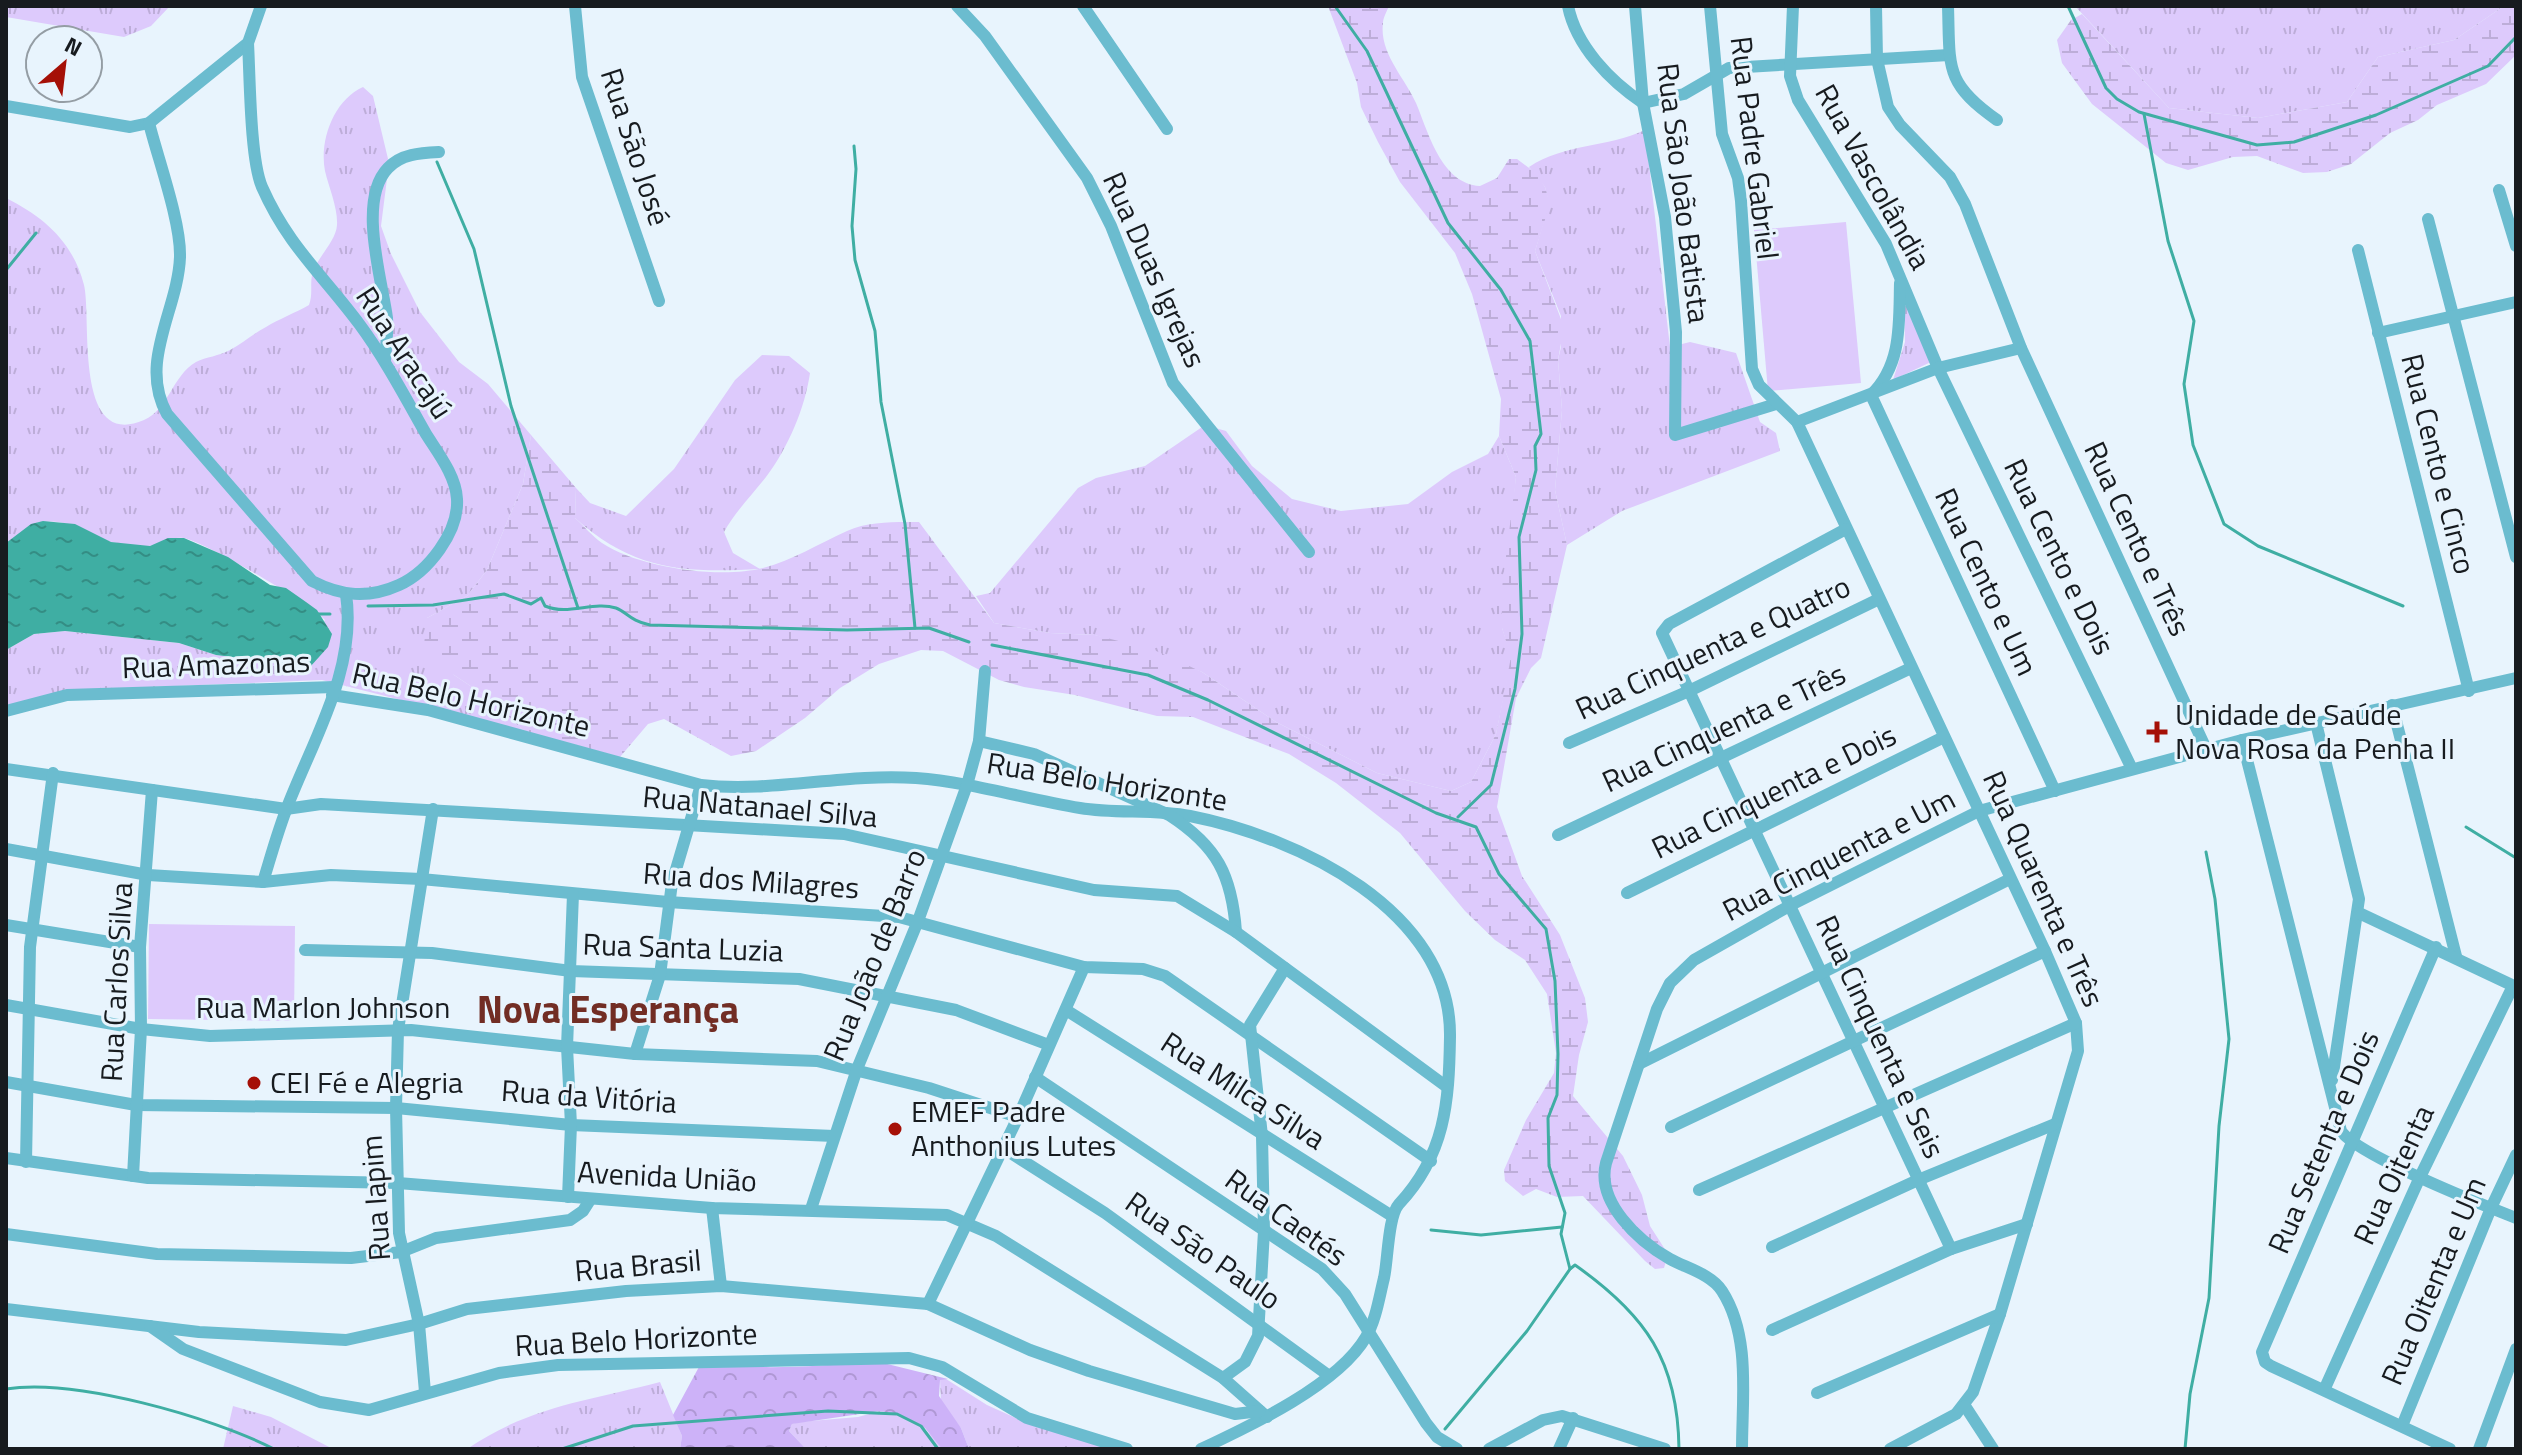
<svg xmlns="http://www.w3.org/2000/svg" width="2522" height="1455" font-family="'Titillium Web',sans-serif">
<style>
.grass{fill:url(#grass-tufts)}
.forest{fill:url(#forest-crowns)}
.wetland{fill:url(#wetland-marsh)}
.pitch{fill:#ddcafc}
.water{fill:url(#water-ripples)}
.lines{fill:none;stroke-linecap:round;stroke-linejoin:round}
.stream{stroke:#3faea3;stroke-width:3}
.minor{stroke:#6bbccf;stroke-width:12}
.poi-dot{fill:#a51007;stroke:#e8f4fd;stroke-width:3}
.labels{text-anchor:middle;stroke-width:6;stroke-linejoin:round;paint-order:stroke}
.street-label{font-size:30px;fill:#171b1f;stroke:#e8f4fd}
.poi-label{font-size:30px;fill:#171b1f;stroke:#e8f4fd;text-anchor:start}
.district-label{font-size:38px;font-weight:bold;fill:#722d24;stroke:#e8f4fd}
</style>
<defs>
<pattern id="grass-tufts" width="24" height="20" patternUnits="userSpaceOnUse" patternTransform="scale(2)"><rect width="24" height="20" fill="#ddcafc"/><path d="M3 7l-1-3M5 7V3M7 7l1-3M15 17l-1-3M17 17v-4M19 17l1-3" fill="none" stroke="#bdadd8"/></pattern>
<pattern id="forest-crowns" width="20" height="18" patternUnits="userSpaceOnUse" patternTransform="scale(2)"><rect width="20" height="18" fill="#cdb2f8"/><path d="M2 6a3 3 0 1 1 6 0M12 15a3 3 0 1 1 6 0" fill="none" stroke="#af98d4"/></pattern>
<pattern id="wetland-marsh" width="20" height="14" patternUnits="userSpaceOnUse" patternTransform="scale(2)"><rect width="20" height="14" fill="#ddcafc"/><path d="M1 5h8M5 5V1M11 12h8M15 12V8" fill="none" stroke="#bdadd8"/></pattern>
<pattern id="water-ripples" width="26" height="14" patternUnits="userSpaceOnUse" patternTransform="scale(2)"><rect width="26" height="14" fill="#3faea3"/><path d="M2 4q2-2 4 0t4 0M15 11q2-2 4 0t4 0" fill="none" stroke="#348d84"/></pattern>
</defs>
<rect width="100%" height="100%" fill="#e8f4fd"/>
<g class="grass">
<path d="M6,6h164l-19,20 -27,11 -118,-20z"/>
<path d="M2075,6h429l-50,34 -76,17 -31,45 -89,16 -89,-10z"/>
<path d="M363,87l10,9 16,67 -8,63 10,28 29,58 39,50 29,22 43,51 -8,49 -36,86 -20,26 -40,22 27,57 36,24 34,32 -202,-51 -221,9 -95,21v-60l28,-16 31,-3 114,12 37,12 79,10 30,-45c-11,-14 -123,-80 -142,-82 -11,-2 -24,8 -35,8 -11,1 -26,-2 -37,-4 -26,-6 -38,-24 -69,-20 -16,1 -21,16 -36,21v-345c38,19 67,44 78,87 8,33 -11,166 60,135 25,-11 28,-44 52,-58 10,-5 23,-6 34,-12 13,-7 23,-16 36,-23 13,-8 29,-14 43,-22 4,-11 1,-20 3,-30 4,-17 24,-33 25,-50 1,-17 -8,-37 -12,-54 -6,-31 9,-71 38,-84z"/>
<path d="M1645,130l25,217 20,-5 46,11 24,69 16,11 4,18 -158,60 -55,34 -12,-55 7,-80 -4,-50 3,-13v-31l-26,-65 14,-47 -4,-17 -16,-20c36,-24 78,-19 116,-37z"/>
<path d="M1904,300l29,61 -40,19 12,-38z"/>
<path d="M762,355l27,1 21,17c-5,35 -22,75 -44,104 -14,18 -31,35 -42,55l9,21 27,16c-76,4 -126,2 -185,-51l1,-30 14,15 36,13 48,-47 61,-89z"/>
<path d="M1205,425l21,6 26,35 40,33 49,12 67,-7 44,-32 36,-18 11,-18 17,41 -14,151 10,29 -16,77 -25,48 -20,9 -74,-18 -101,-51 -74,-50 -107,-37 -45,-2 -56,-10 -18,-27 14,-3 88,-105 18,-10 49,-12z"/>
<path d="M940,1379h6l41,26 31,14 98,30h-147l-8,-21 -20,-24z"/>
<path d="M660,1382l22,54 -2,13h-213c63,-43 121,-48 193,-67z"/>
<path d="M233,1406l38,11 62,32h-110z"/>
<path d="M880,1411c27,4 47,15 62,38h-136l-17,-18 3,-7 7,-2 59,-5z"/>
</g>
<path class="forest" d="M871,1360l77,19 -8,1 -1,16 22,32 8,21h-27l-17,-21 -27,-14 -18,-3 -88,13 -3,7 17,18h-126l2,-13 -9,-21 27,-50c58,3 114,4 171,-5z"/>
<g class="wetland">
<path d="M1328,6h61c-2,5 -6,12 -6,17 -4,30 22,55 33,80 12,28 25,81 64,83l17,-8 12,-19h8l19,14 9,14 5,17 -15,47 29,76 -6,33 4,50 -7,80 12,55 -26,113 -10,10 -15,30 -19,109 25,69 38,59 25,63 3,24 -9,33 -6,41 50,60 19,39 8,31 18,28 -4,14 -9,1 -10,-8 -62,-65 -26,1 -21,-8 -13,7 -18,-15 -1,-11 22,-50 28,-47 2,-20 -9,-59 -22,-34 -30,-20 -30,-29 -65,-78 -64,-50 -47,-29 -96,-37 -36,-1 -82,-21 -51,-8 -25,-7 -56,-29 -22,-1 -42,14 -39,24 -35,30 -49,33 -25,5 -67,-37 -16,5 -28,33 -96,-26 -34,-32 -36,-24 -30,-30 3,-27 40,-22 20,-26 36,-86 8,-49 45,53 -1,30c9,8 17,18 27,25 37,25 118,36 161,25 30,-8 55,-24 84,-37 22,-10 48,-9 72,-9l75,101 56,10 45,2 59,15 48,22 74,50 101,51 74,18 20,-9 25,-48 15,-77 -9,-29 -1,-32 15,-119 -17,-41 2,-37 -29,-105 -17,-41 -55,-71 -22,-40 -17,-35 -4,-24z"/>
<path d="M2504,6h12v49l-30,29 -49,21 -19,15 -28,13 -39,31 -24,8 -24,1 -46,-17 -24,1 -45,13 -22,-7 -74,-59 -30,-41 -5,-23 14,-20 11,-6 87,94 89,10 89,-16 31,-45 76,-17z"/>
</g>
<g class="pitch">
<path d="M1846,222l15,161 -93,8 -14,-161z"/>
<path d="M149,924l146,2 -1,95 -146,-2z"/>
</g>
<path class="water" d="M43,521l32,3 36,18 39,4 18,-8h16l44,19 42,28 16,3 20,14 11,8 15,24 -4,13 -18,20 -94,-12 -37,-12 -114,-12 -31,3 -28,16v-107l25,-19z"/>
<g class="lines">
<g class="stream">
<path d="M1335,6l32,45 81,172 53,67 29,51 11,93 -6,12 1,24 -17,67 3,97 -7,55 -24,96 -33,32"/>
<path d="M2068,6l38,82 11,11 22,13 118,33 37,-3 82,-27 112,-49 28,-29"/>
<path d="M2144,114l24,127 26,80 -10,63 9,61 31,79 34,22 145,60"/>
<path d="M854,146l2,23 -4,57 3,34 20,71 6,71 24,122 10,104"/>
<path d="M437,162l37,87 37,157 67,202"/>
<path d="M6,270l30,-37"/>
<path d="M368,606l65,-1 71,-11 27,10 10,-6 4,8c23,10 48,-5 71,2 11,4 14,13 34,17l197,5 82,-2 40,14"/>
<path d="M317,614h13"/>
<path d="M992,645l156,30 60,25 228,113 40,14 23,47 47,55 9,52 3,73 -1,41 -9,23 1,48 16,47 -4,21 9,35 -43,62 -82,98"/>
<path d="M2466,827l50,31"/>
<path d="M1431,1230l50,5 81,-8"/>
<path d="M1570,1269l5,-4c71,50 103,96 104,184"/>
<path d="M6,1389c69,-11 206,28 268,60"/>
<path d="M562,1449l71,-23 195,-15 69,3 24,12 17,23"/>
<path d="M2185,1449l5,-55 19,-96 10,-172 10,-87 -14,-140 -9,-47"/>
</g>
<g class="minor">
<path d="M575,6l7,71 77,224"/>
<path d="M957,6l28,30 102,142 24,48 62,157 136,169"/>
<path d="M1083,6l84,123"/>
<path d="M1568,6c8,40 42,75 75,97l41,-9 45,-26 220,-13"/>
<path d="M1635,6l8,97 22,114 11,115 -1,103 101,-31"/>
<path d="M1710,6l12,128 16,44 3,23 11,168 7,16 38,37 248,529 31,72 2,28 -78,263 -27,78 -17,22 -66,35"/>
<path d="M1793,6l-3,70 8,24 88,144 52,124 194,401"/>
<path d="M1876,6l1,53 11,48 12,18 50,52 15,27 56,144 186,403"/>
<path d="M1948,6c2,61 -4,77 49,114"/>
<path d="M6,106l124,21 19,-4 99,-80 13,-37"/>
<path d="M149,123c9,36 32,99 31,134 -2,53 -42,105 -13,157l145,167c29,15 56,18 87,4 29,-13 60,-53 58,-86 -1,-23 -19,-46 -31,-65 -21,-37 -41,-75 -66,-109 -37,-50 -72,-79 -98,-138 -12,-28 -12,-110 -14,-144"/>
<path d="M2499,190l17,56"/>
<path d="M2428,219l88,338"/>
<path d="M2358,250l111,441"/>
<path d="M1900,283c-1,41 2,82 -29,112l184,396"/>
<path d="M2378,333l138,-31"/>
<path d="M385,361c1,-14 3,-29 2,-43 -5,-39 -30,-118 1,-150 13,-14 32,-15 51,-16"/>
<path d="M1797,422l141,-54 83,-20"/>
<path d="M1846,529l-177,95 -7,9 289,616"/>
<path d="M332,695l96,15 273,75c71,8 143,-12 215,-7 55,4 109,21 164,30 36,6 74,1 110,8 107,21 262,94 260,221 -1,66 -5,118 -51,167 -11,12 -11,56 -15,74 -5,20 -8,42 -18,59 -28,48 -116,89 -165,112"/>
<path d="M2392,705l64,251"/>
<path d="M6,711l61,-16 268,-8"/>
<path d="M2316,723l43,176 -27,181"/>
<path d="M2242,740l99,391c16,24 142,74 175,87"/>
<path d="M979,741l55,13 135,61c48,31 63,60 67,117"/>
<path d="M1569,743l120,-52 190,-92"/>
<path d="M6,769l280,40 35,-5 523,30 250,56 83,6 59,36 211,155"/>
<path d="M1558,835l353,-167"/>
<path d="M6,849l142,26 115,7 68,-7 90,4 247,23 231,15 185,50 59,2 22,7 266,185"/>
<path d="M263,882c8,-26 15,-52 25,-77 26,-67 69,-137 58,-211"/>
<path d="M1627,893l317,-156"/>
<path d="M2359,913l157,74"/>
<path d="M6,925l134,22"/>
<path d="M2436,947l-174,405 3,10 6,4 179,83"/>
<path d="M305,950l127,3 139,18 228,8 157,31 93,35"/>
<path d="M6,1005l135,24 69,7 201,-6 224,24 182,7 112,27 89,29"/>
<path d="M1066,1010l326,206"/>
<path d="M635,1054l25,-79 12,-92 29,-98"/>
<path d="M1639,1064l371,-185"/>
<path d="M1035,1077l287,192 23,25 81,129 11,14 20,12"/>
<path d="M6,1082l130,23 260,3 175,17 263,11"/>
<path d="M1671,1127l374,-176"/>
<path d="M1003,1148l102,65 223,162"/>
<path d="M6,1158l142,20 250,5 314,25 235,7 49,21 227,142 44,39"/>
<path d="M26,1162l4,-215 23,-174"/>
<path d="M133,1176l8,-147 -1,-82 12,-157"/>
<path d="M1699,1190l377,-167"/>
<path d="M568,1197l3,-72 -4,-78 6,-153"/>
<path d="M712,1208l9,78"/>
<path d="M811,1209l46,-140 61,-148 49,-136 12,-44 6,-70"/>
<path d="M6,1234l151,20 194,4 50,-6 35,-14 134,-18 13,-9 7,-11"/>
<path d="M1772,1247l146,-67 137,-56"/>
<path d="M928,1304l90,-187 66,-150"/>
<path d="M6,1309l193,23 147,8 73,-16 48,-15 159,-18 95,-5 207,18 102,46 59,21 146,43 25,-3"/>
<path d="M150,1326l33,23 137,53 49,8 130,-37 59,-8 351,-7 33,9 85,51 100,31"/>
<path d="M1772,1330l179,-81 76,-25"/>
<path d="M1223,1378l22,-16 13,-26 6,-105 -2,-95 -12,-111 35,-57"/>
<path d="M2325,1388l95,-211 93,-191"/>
<path d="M425,1392l-6,-68 -20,-91 -3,-125 2,-78 35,-221"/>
<path d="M1817,1393l183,-79"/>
<path d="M1965,1406l28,43"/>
<path d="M2402,1426l89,-218 25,-53"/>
<path d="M1489,1449l54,-29 19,-4 103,33"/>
<path d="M1559,1449l14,-31"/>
<path d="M1742,1449c0,-51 9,-113 -20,-158 -11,-17 -36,-23 -52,-32 -32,-18 -74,-57 -64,-96l51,-154 13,-26 24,-23 97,-55 188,-94 263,-71 274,-62"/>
<path d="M2479,1449l37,-100"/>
</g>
</g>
<g class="poi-dot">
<path d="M2153 720h8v8h8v8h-8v8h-8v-8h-8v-8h8z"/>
<circle cx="254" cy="1083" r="8"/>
<circle cx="895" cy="1129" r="8"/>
</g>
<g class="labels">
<g class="street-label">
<text transform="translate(635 147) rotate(72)" y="10">Rua São José</text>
<text transform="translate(1754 148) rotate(83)" y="10">Rua Padre Gabriel</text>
<text transform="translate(1873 177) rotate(61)" y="10">Rua Vascolândia</text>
<text transform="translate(1683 193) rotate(83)" y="10">Rua São João Batista</text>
<text transform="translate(1154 270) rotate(66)" y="10">Rua Duas Igrejas</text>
<text transform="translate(404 353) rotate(57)" y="10">Rua Aracajú</text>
<text transform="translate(2438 464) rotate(76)" y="10">Rua Cento e Cinco</text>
<text transform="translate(2137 539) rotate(65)" y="10">Rua Cento e Três</text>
<text transform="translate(2059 557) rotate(64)" y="10">Rua Cento e Dois</text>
<text transform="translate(1986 582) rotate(65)" y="10">Rua Cento e Um</text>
<text transform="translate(1713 648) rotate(-25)" y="10">Rua Cinquenta e Quatro</text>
<text transform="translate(216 665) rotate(-2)" y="10">Rua Amazonas</text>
<text transform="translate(471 700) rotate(13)" y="10">Rua Belo Horizonte</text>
<text transform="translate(1724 728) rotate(-25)" y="10">Rua Cinquenta e Três</text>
<text transform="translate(1107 782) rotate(9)" y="10">Rua Belo Horizonte</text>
<text transform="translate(1774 792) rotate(-26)" y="10">Rua Cinquenta e Dois</text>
<text transform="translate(760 807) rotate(5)" y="10">Rua Natanael Silva</text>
<text transform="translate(1839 855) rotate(-27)" y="10">Rua Cinquenta e Um</text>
<text transform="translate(751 881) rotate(4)" y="10">Rua dos Milagres</text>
<text transform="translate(2043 889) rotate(66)" y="10">Rua Quarenta e Três</text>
<text transform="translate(683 948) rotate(2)" y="10">Rua Santa Luzia</text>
<text transform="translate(875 955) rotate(-68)" y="10">Rua João de Barro</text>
<text transform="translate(117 982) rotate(-87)" y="10">Rua Carlos Silva</text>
<text x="323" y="1018">Rua Marlon Johnson</text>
<text transform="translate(1880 1037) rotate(65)" y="10">Rua Cinquenta e Seis</text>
<text transform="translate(1243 1091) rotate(33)" y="10">Rua Milca Silva</text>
<text transform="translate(589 1097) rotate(4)" y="10">Rua da Vitória</text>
<text transform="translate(2324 1142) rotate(-67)" y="10">Rua Setenta e Dois</text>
<text transform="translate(2394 1175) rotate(-65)" y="10">Rua Oitenta</text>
<text transform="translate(667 1177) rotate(3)" y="10">Avenida União</text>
<text transform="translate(376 1198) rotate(-94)" y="10">Rua Iapim</text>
<text transform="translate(1286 1218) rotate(36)" y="10">Rua Caetés</text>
<text transform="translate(1203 1251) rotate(35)" y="10">Rua São Paulo</text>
<text transform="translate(638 1266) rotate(-5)" y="10">Rua Brasil</text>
<text transform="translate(2434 1281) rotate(-67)" y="10">Rua Oitenta e Um</text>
<text transform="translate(636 1340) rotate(-3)" y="10">Rua Belo Horizonte</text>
</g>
<g class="poi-label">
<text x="2175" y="725">Unidade de Saúde<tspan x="2175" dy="34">Nova Rosa da Penha II</tspan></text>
<text x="270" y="1093">CEI Fé e Alegria</text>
<text x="911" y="1122">EMEF Padre<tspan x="911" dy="34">Anthonius Lutes</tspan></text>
</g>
<g class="district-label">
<text x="608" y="1023">Nova Esperança</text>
</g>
</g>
<rect width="2522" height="1455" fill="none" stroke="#171b1f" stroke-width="16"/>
<g transform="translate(64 64) rotate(28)"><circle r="38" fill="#e8f4fd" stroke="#949da4" stroke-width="2"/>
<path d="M0-6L14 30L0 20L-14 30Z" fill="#a51007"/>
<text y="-12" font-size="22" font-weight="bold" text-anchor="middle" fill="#171b1f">N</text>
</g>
</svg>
